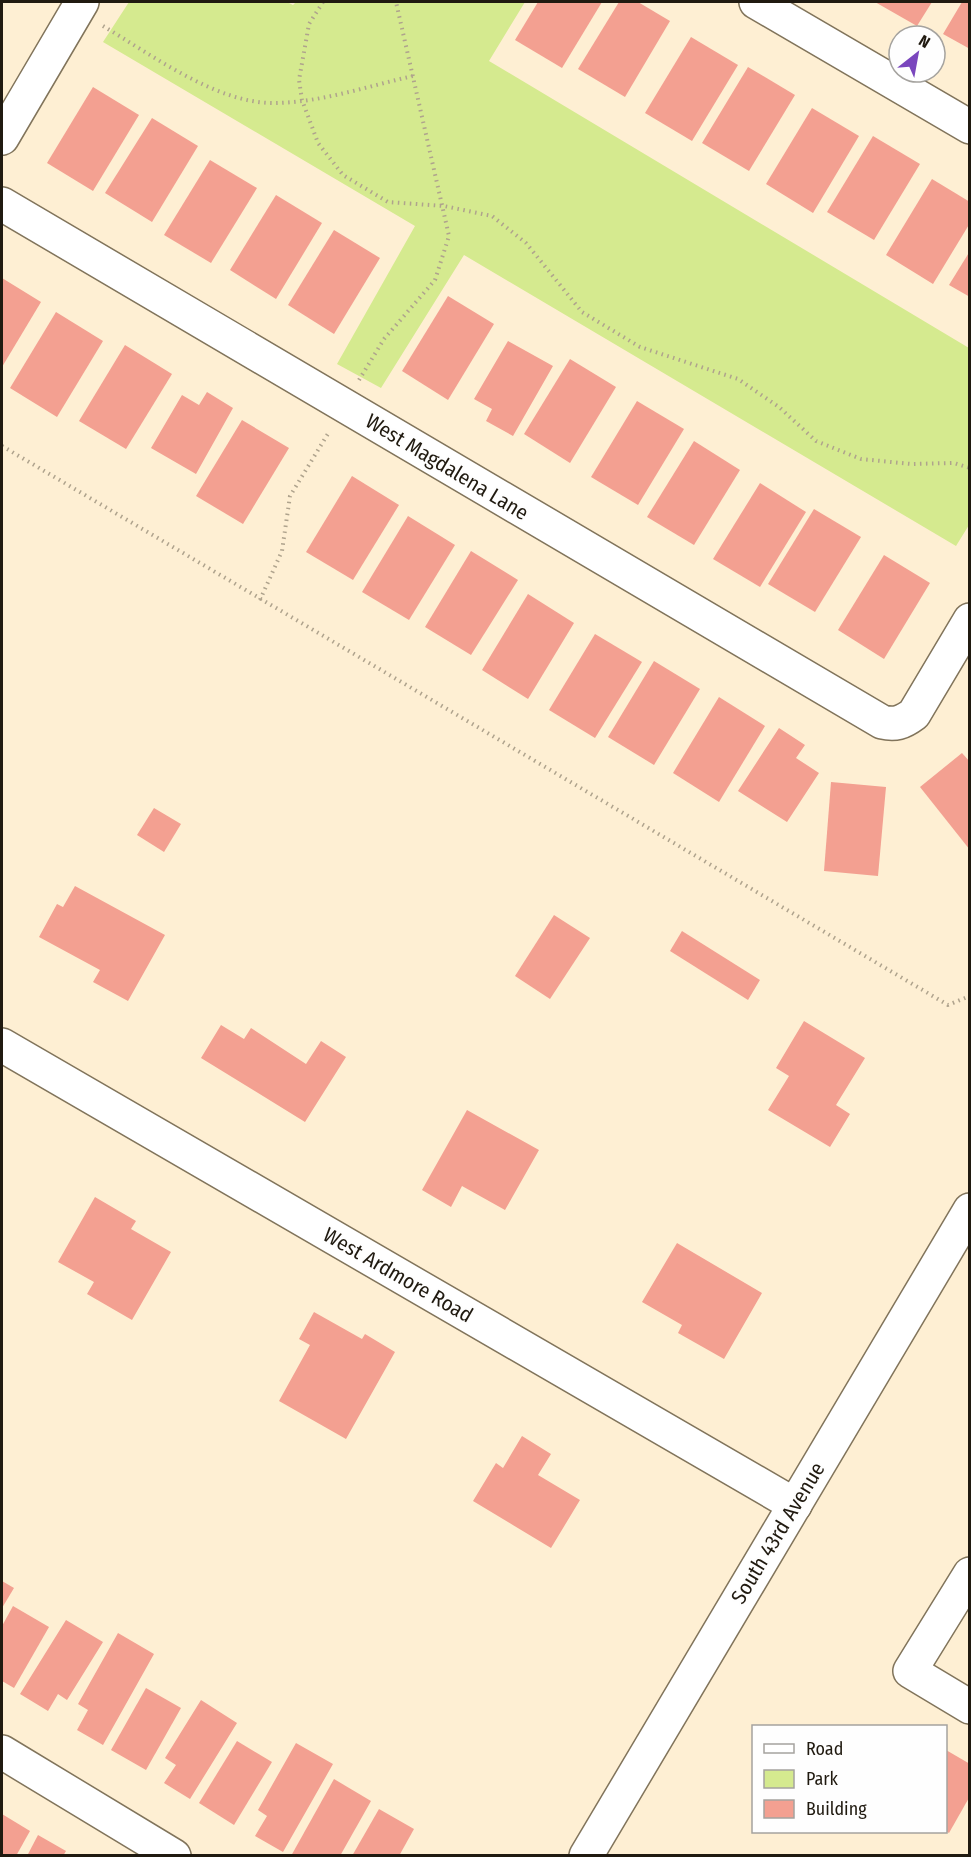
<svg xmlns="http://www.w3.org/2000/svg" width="971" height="1857" font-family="'Fira Sans Condensed',sans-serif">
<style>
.green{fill:#d5ea8f}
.building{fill:#f3a091}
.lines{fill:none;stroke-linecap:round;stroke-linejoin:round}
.minor-casing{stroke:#81745b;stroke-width:36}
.tertiary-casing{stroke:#81745b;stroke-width:36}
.path{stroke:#afa38d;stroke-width:4;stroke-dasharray:1.5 4.5;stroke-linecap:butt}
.minor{stroke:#fff;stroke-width:33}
.tertiary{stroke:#fff;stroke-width:33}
.labels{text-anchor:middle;stroke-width:4.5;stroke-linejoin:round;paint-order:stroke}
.street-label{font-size:21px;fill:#201a10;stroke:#fefefe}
</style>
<rect width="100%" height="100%" fill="#feefd3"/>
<path class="green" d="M129,2h158l6,3 3,-3h229l-36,59 480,287v177l-13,21 -492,-291 -83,133 -44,-24 78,-138 -312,-184z"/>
<g class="building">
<path d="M538,2h64l-40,66 -47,-28z"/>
<path d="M619,2h19l32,19 -45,76 -47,-28z"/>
<path d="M875,2h57l-15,24z"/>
<path d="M962,2h8v47l-27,-15z"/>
<path d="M691,37l47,28 -46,76 -47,-28z"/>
<path d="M748,67l47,28 -46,76 -47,-28z"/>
<path d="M93,87l46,28 -46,76 -46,-28z"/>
<path d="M812,108l47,28 -46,77 -47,-29z"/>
<path d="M152,118l46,28 -46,76 -47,-29z"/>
<path d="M873,136l47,28 -46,76 -47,-28z"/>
<path d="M210,160l47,28 -46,75 -47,-28z"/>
<path d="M932,179l38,23v21l-37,61 -47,-29z"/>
<path d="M276,195l46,28 -46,76 -46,-29z"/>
<path d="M334,230l46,28 -46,76 -46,-29z"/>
<path d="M970,251v46l-21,-12z"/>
<path d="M2,278l39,24 -39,65z"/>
<path d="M448,296l46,28 -46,76 -46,-29z"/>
<path d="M56,312l47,29 -46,76 -47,-29z"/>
<path d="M508,341l45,25 -40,70 -27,-15 6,-12 -18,-10z"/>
<path d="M125,345l47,29 -46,75 -47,-28z"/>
<path d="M570,359l46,28 -46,76 -46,-29z"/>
<path d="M207,392l26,16 -37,66 -45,-26 31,-53 17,10z"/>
<path d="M637,401l47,28 -46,76 -47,-28z"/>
<path d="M242,420l47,28 -46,76 -47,-28z"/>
<path d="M694,441l46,29 -46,75 -47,-28z"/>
<path d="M352,476l47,29 -46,75 -47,-28z"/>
<path d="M760,483l46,29 -46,75 -47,-28z"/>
<path d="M814,509l47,28 -46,75 -47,-28z"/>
<path d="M408,516l47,29 -46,75 -47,-28z"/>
<path d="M471,551l47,29 -47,75 -46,-28z"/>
<path d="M884,555l46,28 -46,76 -46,-29z"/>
<path d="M528,594l46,29 -46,76 -46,-29z"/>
<path d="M595,634l47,28 -47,76 -46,-28z"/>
<path d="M654,661l46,28 -46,76 -46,-28z"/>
<path d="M719,697l46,29 -46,76 -46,-29z"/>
<path d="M779,728l26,17 -9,13 23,15 -32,49 -49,-31z"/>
<path d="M962,753l8,9v88l-50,-63z"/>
<path d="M831,782l55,5 -8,89 -54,-5z"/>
<path d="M154,808l27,16 -17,28 -27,-17z"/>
<path d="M75,886l90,49 -37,66 -35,-19 7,-12 -61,-33 18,-33 6,3z"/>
<path d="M554,915l36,23 -40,61 -35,-23z"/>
<path d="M682,931l78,49 -12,20 -78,-49z"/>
<path d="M804,1021l61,37 -29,47 14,9 -20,33 -62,-37 21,-34 -13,-8z"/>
<path d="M221,1025l23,14 7,-11 55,36 15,-23 25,16 -41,65 -104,-64z"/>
<path d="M467,1110l72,40 -34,60 -43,-24 -11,21 -29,-17z"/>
<path d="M95,1197l41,24 -5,8 40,23 -39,68 -45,-26 7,-12 -36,-20z"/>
<path d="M677,1243l85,50 -38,66 -46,-26 4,-8 -40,-23z"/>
<path d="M314,1312l48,27 3,-5 30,18 -49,87 -67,-38 31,-56 -11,-6z"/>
<path d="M522,1436l29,18 -13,21 42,25 -29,48 -78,-47 23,-38 7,5z"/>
<path d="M2,1581l12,7 -12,20z"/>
<path d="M13,1606l36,21 -35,61 -12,-7v-55z"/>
<path d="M66,1620l37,22 -36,58 -9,-6 -10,17 -28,-17z"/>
<path d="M118,1633l36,21 -51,91 -26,-15 11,-20 -10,-6z"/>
<path d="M146,1688l35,20 -35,62 -35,-20z"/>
<path d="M201,1700l36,23 -47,76 -26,-16 12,-18 -11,-7z"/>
<path d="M237,1741l35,21 -38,63 -35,-22z"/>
<path d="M296,1743l37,21 -50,88 -28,-16 12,-20 -9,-6z"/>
<path d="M946,1750l24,14v32l-21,37 -3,-2z"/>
<path d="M334,1779l37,22 -31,55h-49z"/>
<path d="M379,1809l35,20 -15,27h-47z"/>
<path d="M2,1814l28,17 -14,25h-14z"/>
<path d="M38,1835l28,16 -3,5h-36z"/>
</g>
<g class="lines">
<g class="minor-casing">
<g id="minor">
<path d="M756,2l214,125"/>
<path d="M2,138l80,-136"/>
<path d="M2,204l880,518c13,3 20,1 32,-8l56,-94"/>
<path d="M2,1045l793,460"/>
<path d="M970,1574l-60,97 60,36"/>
<path d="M2,1752l172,104"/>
</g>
</g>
<g class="tertiary-casing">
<path id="tertiary" d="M586,1856l384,-646"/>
</g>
<g class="path">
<path d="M323,2l-14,22 -10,56 3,20 16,43 25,32 45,27 56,4 48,10 34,27 56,69 58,35 98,32 41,28 37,34 45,18 50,5 43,-1 16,5"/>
<path d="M103,26c49,29 113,77 170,77 47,0 95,-17 140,-27"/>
<path d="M359,380l25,-41 51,-59 14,-44 -53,-234"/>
<path d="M2,446l946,559 22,-9"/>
<path d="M260,600l22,-49 8,-55 39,-64"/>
</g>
<use href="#minor" class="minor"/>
<use href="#tertiary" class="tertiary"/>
</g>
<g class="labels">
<g class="street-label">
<text transform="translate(447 467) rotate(31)" y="7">West Magdalena Lane</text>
<text transform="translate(398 1275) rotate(30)" y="7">West Ardmore Road</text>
<text transform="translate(778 1533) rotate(-59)" y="7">South 43rd Avenue</text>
</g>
</g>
<rect width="971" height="1857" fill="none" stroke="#201a10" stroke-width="6"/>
<rect x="752" y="1725" width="195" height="108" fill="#fefefe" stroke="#a5a39f" stroke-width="1.5"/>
<rect x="764" y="1744" width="30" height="9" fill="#ffffff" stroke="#a5a39f" stroke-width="1.5"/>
<text x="806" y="1755" font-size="18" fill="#201a10">Road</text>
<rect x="764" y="1770" width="30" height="18" fill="#d5ea8f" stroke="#a5a39f" stroke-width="1.5"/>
<text x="806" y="1785" font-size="18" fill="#201a10">Park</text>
<rect x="764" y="1800" width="30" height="18" fill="#f3a091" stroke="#a5a39f" stroke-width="1.5"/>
<text x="806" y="1815" font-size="18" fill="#201a10">Building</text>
<g transform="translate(917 54) rotate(31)"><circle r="28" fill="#fefefe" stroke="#a5a39f" stroke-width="1.5"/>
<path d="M0-4.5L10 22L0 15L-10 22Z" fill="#7a46bd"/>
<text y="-9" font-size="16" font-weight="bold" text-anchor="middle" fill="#201a10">N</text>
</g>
</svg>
